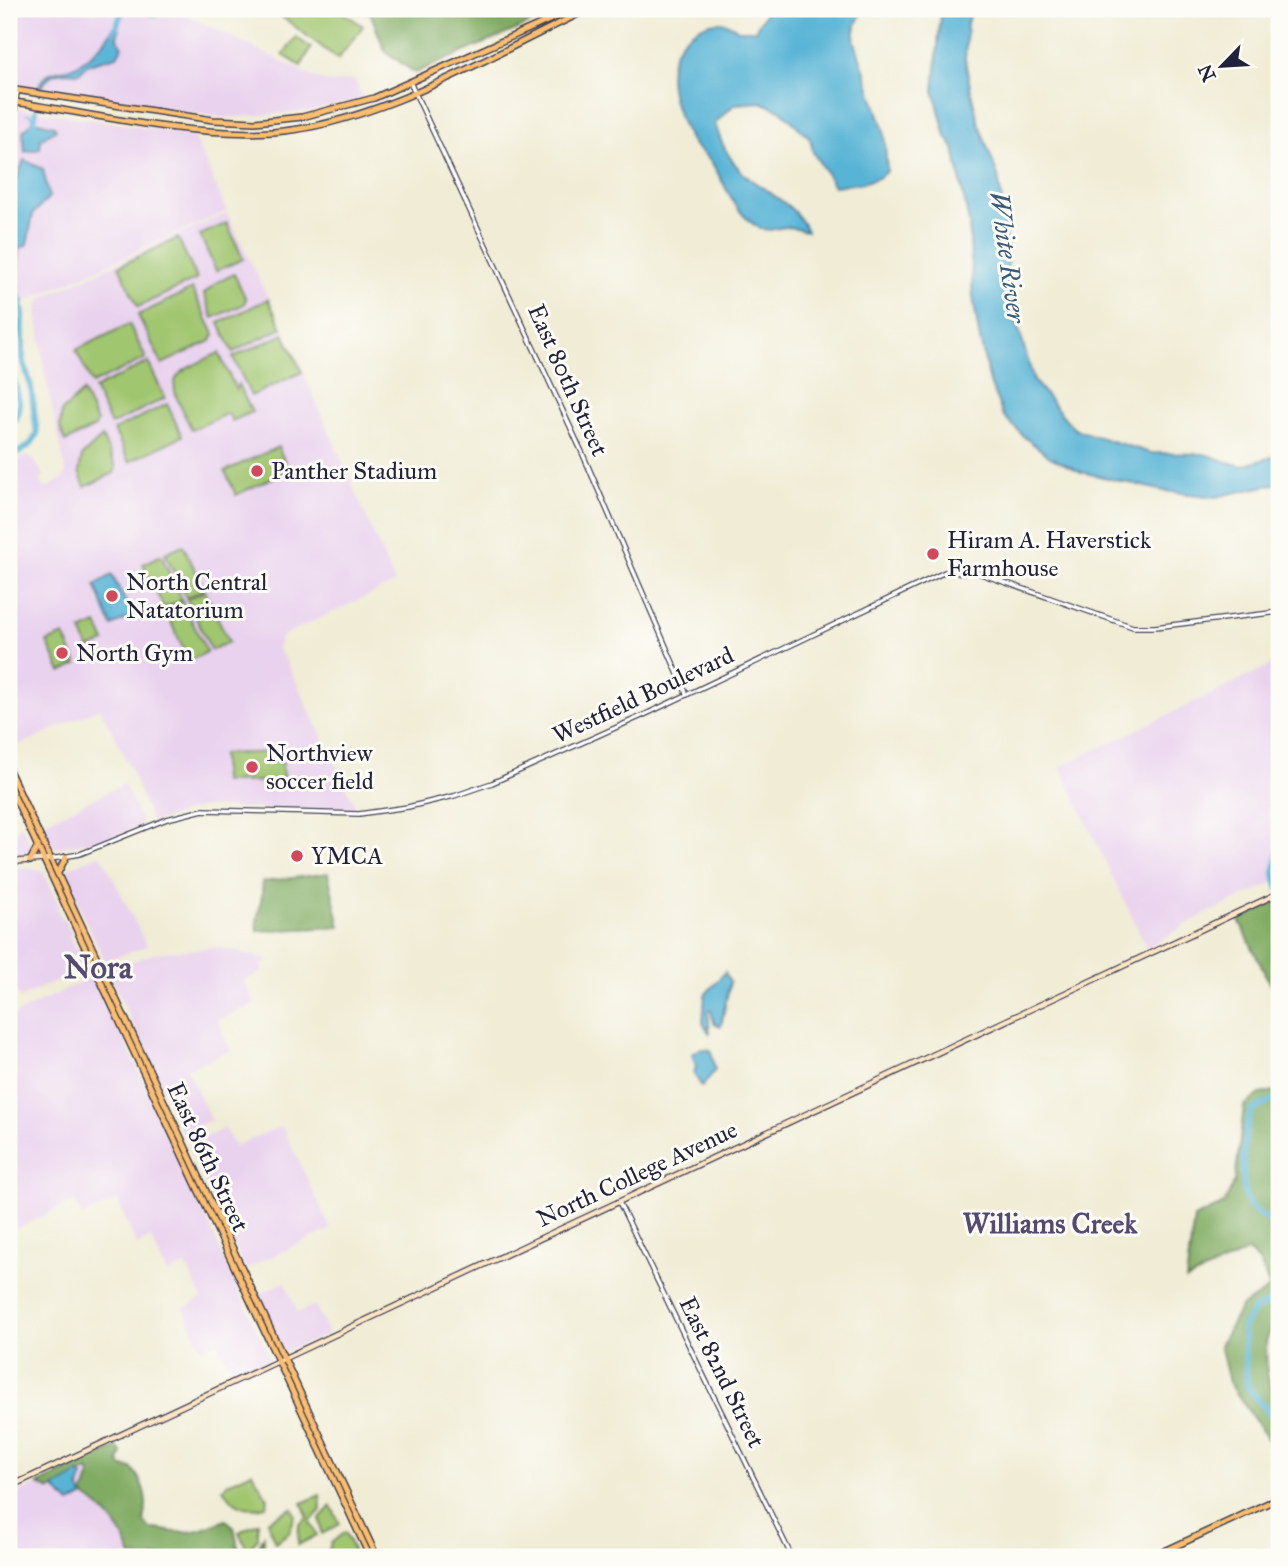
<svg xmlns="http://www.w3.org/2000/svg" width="1288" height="1566" font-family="'IM FELL Great Primer',serif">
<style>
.built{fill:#e9d2ee}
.green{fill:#a1c670;stroke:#627456;stroke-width:2}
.forest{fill:#80ab62;stroke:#51664e;stroke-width:2}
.water{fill:#58b4d6;stroke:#3d6b88;stroke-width:2}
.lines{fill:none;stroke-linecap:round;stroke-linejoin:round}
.stream{stroke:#58b4d6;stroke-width:2}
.river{stroke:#58b4d6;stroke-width:6}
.tertiary-casing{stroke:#414052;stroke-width:6}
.secondary-casing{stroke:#414052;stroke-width:7}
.primary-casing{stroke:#414052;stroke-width:8}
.tertiary{stroke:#fff;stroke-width:3.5}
.secondary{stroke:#fde5c5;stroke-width:4.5}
.primary{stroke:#fbbd6e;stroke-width:5}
.poi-dot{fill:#d1495b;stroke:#fdfcf7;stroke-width:2.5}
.labels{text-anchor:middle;stroke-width:6;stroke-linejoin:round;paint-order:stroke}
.street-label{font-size:24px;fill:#22223b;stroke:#fdfcf7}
.poi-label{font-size:24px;fill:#22223b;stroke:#fdfcf7;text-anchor:start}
.water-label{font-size:26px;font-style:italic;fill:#385c79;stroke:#fdfcf7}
.quarter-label{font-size:28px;font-weight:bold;fill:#554b70;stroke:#fdfcf7}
.district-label{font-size:32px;font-weight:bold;fill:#554b70;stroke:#fdfcf7}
</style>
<rect width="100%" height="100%" fill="#fdfcf7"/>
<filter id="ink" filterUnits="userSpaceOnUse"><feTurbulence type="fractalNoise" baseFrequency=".0143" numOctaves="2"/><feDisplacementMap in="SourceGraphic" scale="14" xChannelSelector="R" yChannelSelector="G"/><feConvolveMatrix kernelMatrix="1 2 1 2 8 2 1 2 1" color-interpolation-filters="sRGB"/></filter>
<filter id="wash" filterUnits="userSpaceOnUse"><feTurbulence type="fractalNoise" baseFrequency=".00686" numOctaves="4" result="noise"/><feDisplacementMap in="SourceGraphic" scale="28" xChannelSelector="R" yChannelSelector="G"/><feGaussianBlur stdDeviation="1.57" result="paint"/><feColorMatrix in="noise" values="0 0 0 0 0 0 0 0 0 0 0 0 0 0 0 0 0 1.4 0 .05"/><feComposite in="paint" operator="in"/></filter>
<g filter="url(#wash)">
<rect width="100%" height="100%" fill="#f0ecd5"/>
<g class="built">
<path d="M9,9h82l2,4 9,-4h73l145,71 13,3 21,-4 9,19 -51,13 -87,7 -216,-33z"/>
<path d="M9,107l184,28 34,76 -199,89 -19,13z"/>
<path d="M227,213l72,149 96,221 -113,53 -5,12 8,11 73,152 -156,-4 -50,16 -23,-58 -29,-57 -91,42v-284l6,-6 12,-4 6,2 11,18 -4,4 5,9 17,-10 4,-7 -21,-97 -8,-66 3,-10z"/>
<path d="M1279,661v219l-80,37 -52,31 -87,-181z"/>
<path d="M124,784l19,41 -41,15 -50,8 -11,-24z"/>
<path d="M22,824l12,29 -5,3 -20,1v-17z"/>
<path d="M101,854l46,92 -42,15 -40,-85 5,-9z"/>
<path d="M18,867l25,4 16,35 -3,2 16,26 -3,2 6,13h7l7,16 -69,33 -4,-7 -7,3v-123z"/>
<path d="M219,947l51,13 -9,5 2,6 -19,9 11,24 -38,16 14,30 -44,19 24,51 -29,13 -74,-163 47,-17z"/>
<path d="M92,977l23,42 151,331 4,10 -3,3 -33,14 -16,-35 -17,6 -15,-34 -3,-6 19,-10 -16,-33 -19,8 -16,-35 -14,7 -20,-45 -35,16 -7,-15 -66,31v-215z"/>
<path d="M282,1126l49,103 -86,40 -57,-123 37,-18 9,18z"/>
<path d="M285,1282l13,31 17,-8 13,29 -43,18 -3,-1 -26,-56z"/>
<path d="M88,1469l2,5 -6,14 7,12 8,4 21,27 12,26h-123v-60l30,-14 31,-6z"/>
</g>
<g class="green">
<path d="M285,9h53l25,17 -25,33 -57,-43z"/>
<path d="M296,37l15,11 -10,18 -18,-11z"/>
<path d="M227,223l16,36 -27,12 -16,-36z"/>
<path d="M178,238l19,41 -59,28 -19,-41z"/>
<path d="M234,274l12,25 -2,5 -31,14 -9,-24 13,-12z"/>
<path d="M192,289l22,45 -3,7 -49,23 -24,-49z"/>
<path d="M268,299l14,29 -49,24 -14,-29z"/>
<path d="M129,324l17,34 -54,26 -16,-34z"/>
<path d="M284,334l18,38 -51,24 -18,-39z"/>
<path d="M219,353l17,37 2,-6 14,28 -20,9 -4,-8 -36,17c-26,-53 -28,-52 27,-77z"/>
<path d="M148,362l17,36 -54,27 -17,-36z"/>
<path d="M83,392l14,30 -2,5 -30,15 -5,-15 2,-16z"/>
<path d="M167,404l15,32 -53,26 -15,-32z"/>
<path d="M102,437l14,30 -2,6 -29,14 -6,-15 3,-16z"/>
<path d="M278,447l11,23 -53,25 -11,-24z"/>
<path d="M183,545l21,44 -18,9 -21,-45z"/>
<path d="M161,555l21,45 -18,8 -21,-44z"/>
<path d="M205,591l24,51 -18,8 -24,-51z"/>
<path d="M182,601l25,51 -18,9 -24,-51z"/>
<path d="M97,624l8,18 -16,7 -8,-18z"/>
<path d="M64,635l13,29 -16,8 -14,-30z"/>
<path d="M282,752l1,29 -60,1 -1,-28z"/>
<path d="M252,1472l16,27 -2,7c-19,5 -32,0 -43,-17l5,-6z"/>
<path d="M320,1495l1,15 -11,12 7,13 -19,10 1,-20 9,-8 -6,-14z"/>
<path d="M331,1506l9,18 -18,10 -2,-16z"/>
<path d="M292,1508l3,7 -6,18 -14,9 -8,-21z"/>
<path d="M258,1523v15l-11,12 -8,-18z"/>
<path d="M345,1532l11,25h-29l4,-14z"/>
</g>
<g class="forest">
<path d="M349,9h215l-149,64 -30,-22 -15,-39 -15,1z"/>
<path d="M328,873l12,54 -83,4c-2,-18 8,-30 5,-49z"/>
<path d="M1279,901v93l-8,-8 -32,-66z"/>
<path d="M1279,1090v226l-4,2 -9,24 1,34 12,29v51l-50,-74 -9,-37 21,-38 29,-19 -10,-26 -12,-11 -62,29 8,-62 30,-14 11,-23 9,-75 16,-12z"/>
<path d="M117,1447l5,6 -3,9 3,5 10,1c13,17 17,33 12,53l6,8c11,-1 17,3 27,3 17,2 33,-6 49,-12l8,7 4,21 14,9 12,-21v21h-132c-9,-27 -26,-47 -49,-62l7,-20 -2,-5 -38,20 -12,-6z"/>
</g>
<g class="water">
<path d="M768,9h95l-7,16 -2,14 30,92 3,40 -9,7 -16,5 -28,3 -21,-34 -3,-14 -30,-28 -19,-8 -26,2 -20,19c6,22 17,42 35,56 20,15 47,27 57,52 -7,-1 -15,-4 -21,-4 -10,0 -16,6 -26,1 -26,-13 -35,-46 -50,-68 -5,-7 -15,-11 -19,-19 -21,-37 -37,-89 8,-113 15,-9 27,-8 39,2h17z"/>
<path d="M941,9h30l-4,14 -2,36 6,33 8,32 19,52 7,45 4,75 25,85 40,48 31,10 46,14 53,1 37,12 38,-11v28l-63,14 -52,-6 -83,-19 -31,-15 -27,-21 -20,-21 -13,-32 -11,-48 -6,-38 -4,-74 -15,-75 -8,-11 -12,-46z"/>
<path d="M114,27l5,3 -2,7 5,10 -5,9 -29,8 -9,9c-16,-2 -32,-2 -37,16l-4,-1c7,-22 25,-14 41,-24 13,-8 28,-24 35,-37z"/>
<path d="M34,121l20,5 2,3 -15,10 -1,10 -15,3 -2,-21z"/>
<path d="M24,160l19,9 6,28 -16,17 -6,31 -7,3 -3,28 2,16 5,10 -5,2 -10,-12v-94z"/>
<path d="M112,575l21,41 -21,10 -17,-41z"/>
<path d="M725,972l5,10 -9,44 -7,-3 -3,-12h-3l2,23 -7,-11 2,-28z"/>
<path d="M700,1049l11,1 4,20 -13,17 -8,-13 2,-8 -4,-12z"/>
<path d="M78,1474l5,2 -4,11 4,10 -13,7 -16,-16z"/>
</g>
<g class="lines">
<path class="stream" d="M27,114l8,2"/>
<g class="river">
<path d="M132,9l24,5 15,-5"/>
<path d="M114,33l9,-24"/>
<path d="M33,126l3,-15"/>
<path d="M9,427c20,-18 5,-36 3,-57 -2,-17 1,-35 10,-49"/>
<path d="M9,443l9,10 13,-9 6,-10 -6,-47 -8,-28v-46l-4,-16"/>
<path d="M1279,852l-5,20 5,17"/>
<path d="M1279,1097l-28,14c-7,17 -12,78 -2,93 6,10 21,15 30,23"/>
<path d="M1279,1299l-24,10 -12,17 4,60 32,39"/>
</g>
</g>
</g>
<g filter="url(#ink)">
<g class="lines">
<g class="tertiary-casing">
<g id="tertiary">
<path d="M410,82l171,368 106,245"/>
<path d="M9,127l8,-35"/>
<path d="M9,174l8,-83"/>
<path d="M51,859l29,-5 87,-35 36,-9 156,4 49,-7 46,-11 38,-13 152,-68 301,-143 33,1 155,54h22l124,-15"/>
<path d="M619,1202l173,355"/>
</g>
</g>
<g class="secondary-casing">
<g id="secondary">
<path d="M9,862l42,-3"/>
<path d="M9,1487l1270,-594"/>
</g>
</g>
<g class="primary-casing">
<g id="primary">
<path d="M9,89l204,31 42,2 47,-5 72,-19 200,-89"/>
<path d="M9,101c86,13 176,36 264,31 105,-7 221,-79 316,-123"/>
<path d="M9,770l368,787"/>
<path d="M9,785l361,772"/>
<path d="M30,861l8,-15"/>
<path d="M58,873l8,-16"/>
<path d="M1152,1557l127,-59"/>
</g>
</g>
<use href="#tertiary" class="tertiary"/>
<use href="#secondary" class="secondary"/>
<use href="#primary" class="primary"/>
</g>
</g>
<g class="poi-dot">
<circle cx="257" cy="471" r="7"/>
<circle cx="933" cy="554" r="7"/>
<circle cx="112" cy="596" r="7"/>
<circle cx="62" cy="653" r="7"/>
<circle cx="252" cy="767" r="7"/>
<circle cx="297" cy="856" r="7"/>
</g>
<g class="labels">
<g class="street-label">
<text transform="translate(568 380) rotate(66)" y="8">East 80th Street</text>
<text transform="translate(643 695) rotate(-25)" y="8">Westfield Boulevard</text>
<text transform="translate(208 1157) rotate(65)" y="8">East 86th Street</text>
<text transform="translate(637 1174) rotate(-25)" y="8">North College Avenue</text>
<text transform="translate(722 1372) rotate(64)" y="8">East 82nd Street</text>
</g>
<g class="poi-label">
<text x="271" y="479">Panther Stadium</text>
<text x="947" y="548">Hiram A. Haverstick<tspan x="947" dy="28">Farmhouse</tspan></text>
<text x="126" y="590">North Central<tspan x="126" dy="28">Natatorium</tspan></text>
<text x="76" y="661">North Gym</text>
<text x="266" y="761">Northview<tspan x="266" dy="28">soccer field</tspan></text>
<text x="311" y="864">YMCA</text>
</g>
<g class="water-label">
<text transform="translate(1008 257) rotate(82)" y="9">White River</text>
</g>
<g class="quarter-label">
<text x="1050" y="1233">Williams Creek</text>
</g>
<g class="district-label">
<text x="98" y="978">Nora</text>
</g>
</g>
<rect width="1288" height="1566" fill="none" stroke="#fdfcf7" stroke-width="35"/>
<g transform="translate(1222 66) rotate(245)" stroke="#fdfcf7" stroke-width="5" paint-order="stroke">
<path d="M0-5L12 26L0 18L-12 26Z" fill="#22223b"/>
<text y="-10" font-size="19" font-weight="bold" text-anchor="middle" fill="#22223b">N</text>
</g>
</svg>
